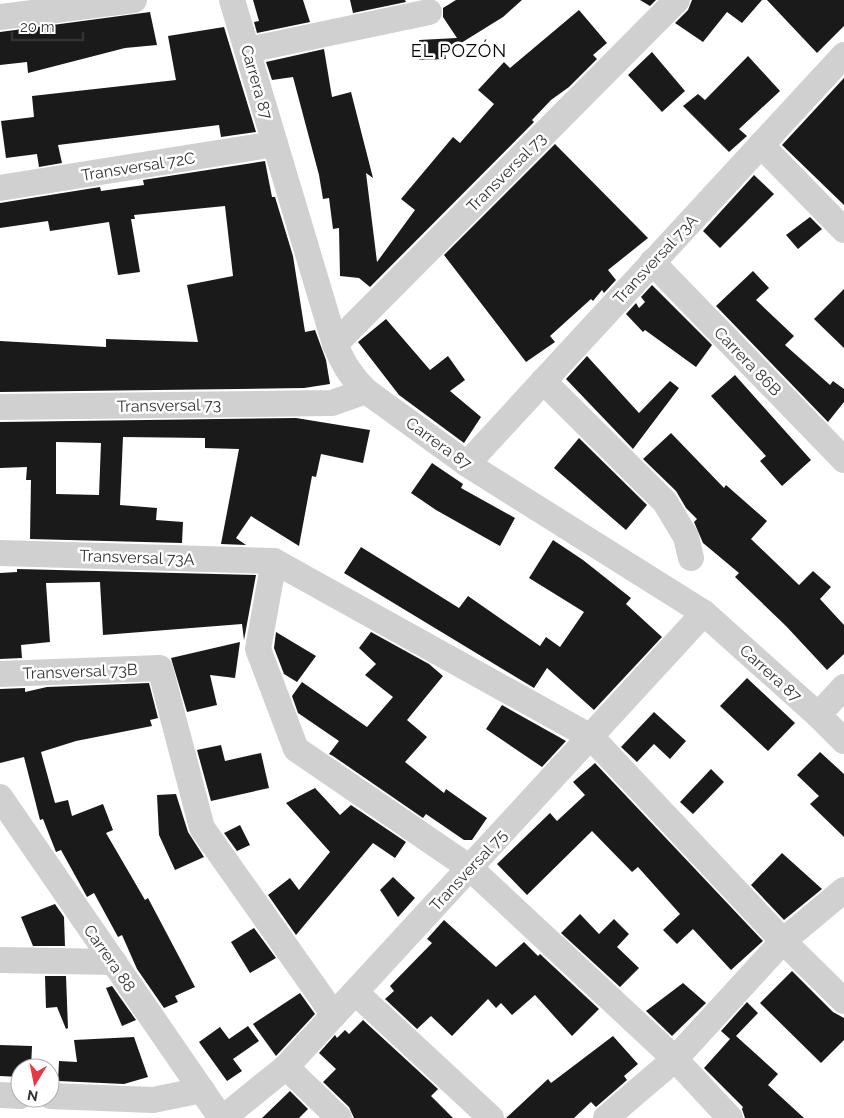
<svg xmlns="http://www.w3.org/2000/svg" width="844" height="1118" font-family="Raleway,sans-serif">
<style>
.building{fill:#1a1a1a;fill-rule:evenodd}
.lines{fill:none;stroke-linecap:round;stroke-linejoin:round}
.minor{stroke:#d0d0d0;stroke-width:26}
.labels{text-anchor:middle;stroke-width:5;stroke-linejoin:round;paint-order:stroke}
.street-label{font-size:16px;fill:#333;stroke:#fff}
.neighbourhood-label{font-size:18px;letter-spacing:1px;fill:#000;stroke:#fff}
</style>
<rect width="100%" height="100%" fill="#fff"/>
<g class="building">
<path d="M253,0h50l7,22 -53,11 -3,-11 5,-1z"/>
<path d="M350,0h55l1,2 -53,11z"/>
<path d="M456,0h66l-19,17 -58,36 1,6 -27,1v-20l38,-2 -14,-21v-9z"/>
<path d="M640,0h16l-6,6z"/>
<path d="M692,0h70l-20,23 -15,-11 -24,30 -28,-19 13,-13z"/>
<path d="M767,0h77v26l-27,27z"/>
<path d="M579,10l28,33 -14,12 4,4 -28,28 -18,13 -19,20 2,2 -164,165 -11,-9 -19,-2 -1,-48 -6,1 -4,-31 -6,1 -4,-24 -26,-98 -21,3 -6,-18 58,-13 8,48 19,-5 22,86 -7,-5 11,89 38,-52 -14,-11 52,-62 7,6 34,-39 -16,-14 26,-28 6,6z"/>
<path d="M150,12l7,33 -32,3 -97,25 -1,-11 -27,3v-33z"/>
<path d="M224,27l32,105 -35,5 -2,-12 -161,20 4,18 -23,4 -2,-13 -31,4 -5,-37 33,-4 -2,-21 144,-16 -8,-44z"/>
<path d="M652,52l33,39 -23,21 -34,-37z"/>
<path d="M748,56l32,35 -41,38 8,7 -18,16 -46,-46 15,-12 7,6z"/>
<path d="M844,78v127l-62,-60z"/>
<path d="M555,144l93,94 -40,32 8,10 -12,13 -2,-3 -9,11 -2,-2 -41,37 5,6 -29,20 -82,-107z"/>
<path d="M265,161l7,36h3l18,59 12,76 10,-2 11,30 4,24 -26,4 -304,4v-51l106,6v-8l92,3 -11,-57 46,-9 -8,-70 -91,9 1,4h-4l9,53 -22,3 -9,-53 -59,9 -2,-10 -48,7v-25l100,-16 1,4 43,-6 -1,-5z"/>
<path d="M754,175l20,19 -54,54 -17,-17z"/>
<path d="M810,217l12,12 -24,20 -12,-14z"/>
<path d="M753,271l16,17 -13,12 38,36 -9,9 45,40 3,-4 11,8v13l-16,20 -112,-116z"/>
<path d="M652,285l60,60 -16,22 -51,-37 -2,2 -17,-18 10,-11 3,5 6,-6 -4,-5z"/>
<path d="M844,289v59l-30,-29z"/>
<path d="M386,319l44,51 18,-14 17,24 -15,11 31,26 -17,26 -65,-48 -41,-53z"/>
<path d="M587,356l52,57 31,-32 9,7 -46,61 -67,-70z"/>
<path d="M735,375l76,85 -29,26 -22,-25 6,-5 -55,-60z"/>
<path d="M296,418l74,12 -7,33 -42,-9 -5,23 -4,-1 -13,70 -48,-30 -15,22 10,7 -25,-1 18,-95 -34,-1v-10l-82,-1 -3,68 37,3 -1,12 27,2 -1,21 -152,-4 1,-59h-5l1,-13 -27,1v-46zM56,442l45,1 -2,52 -43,-1z"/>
<path d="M671,433l53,55 2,-3 41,36 -16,18 48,46 14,-14 18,16 -11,12 24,26v29l-17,16 -41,-44 -51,-49 4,-4 -36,-30 -9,-21 3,-3 -11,-11 -10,-17 -33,-32z"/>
<path d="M579,438l68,67 -21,25 -72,-62z"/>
<path d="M432,463l31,21 -2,4 54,30 -15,28 -64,-36 -25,-17z"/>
<path d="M553,540l30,20 48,38 -5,6 36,33 -68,73 -47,-42 -13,20 -190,-115 17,-26 98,61 9,-12 72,50 6,-9 14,10 24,-35 -55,-34z"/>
<path d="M17,569l239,6 -12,65 -2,-16 -139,11 -3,-53 -54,1 4,59 -29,3 1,13 -22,1v-86l17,-1z"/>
<path d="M276,632l40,24 -19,26 -13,-8 -10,-26z"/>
<path d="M371,632l58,32 14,12 -36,44 20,17 -22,25 39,31 2,-4 41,29 -15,22h-8l-38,-26 -3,4 -90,-62 -4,-2 10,-13 -41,-28 -6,-17 10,-14 65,45 26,-30 -28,-22 11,-11 -17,-16z"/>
<path d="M240,642l-5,36 -25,-3 7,30 -30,7 -16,-54z"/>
<path d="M747,678l48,45 -27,28 -48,-45z"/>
<path d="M149,683l9,35 -8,2 2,6 -76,15 -35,11 14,51 13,-3 4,16 31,-12 10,26 -7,3 39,67 3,-2 47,89 -20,9 3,6 -14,6 -27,-39 -15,-34 -4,2 -24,-44 -7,4 -26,-47 -5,2 -13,-33 -3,1 -16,-63 -24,6v-74l25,-1v4l22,-5z"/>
<path d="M502,705l64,36 -24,26 -56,-38z"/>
<path d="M654,712l32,29 -16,18 -16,-15 -17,18 -16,-15z"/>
<path d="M221,745l4,16 36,-8 8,35 -58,13 -14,-51z"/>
<path d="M820,752l24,22v63l-34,-33 9,-8 -22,-21z"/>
<path d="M595,763l168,178 -32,29 -38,-41 -16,15 -14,-14 17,-16 -42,-47 -6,5 -40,-41 -65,64 -30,-31 53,-51 7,8 28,-26 -12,-13z"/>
<path d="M711,769l13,13 -31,32 -13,-12z"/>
<path d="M315,788l25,27 11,-10 55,37 -11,16 -22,-15 -77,92 -28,-40 22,-17 9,12 31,-38 -44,-49z"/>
<path d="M176,794l12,38 16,25 -29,13 -16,-35 -2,-40z"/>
<path d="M240,825l10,20 -13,6 -13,-18z"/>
<path d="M782,853l40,36 -38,31 -33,-35z"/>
<path d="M393,877l22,21 -17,19 -18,-27z"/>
<path d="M55,904l9,13 1,29h-32l-12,-29z"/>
<path d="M580,914l19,20 15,-15 15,15 -12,13 22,21 -19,19 -59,-54z"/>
<path d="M444,920l52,47 28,-25 14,14 2,-2 59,55 -27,27 -37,-41 -23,20 -11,-12 -5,5 -8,-9 -36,37 -21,-20 -14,13 -32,-30 9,-8 -4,-5 42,-43 -5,-4z"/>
<path d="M254,928l22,30 -26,15 -19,-31z"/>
<path d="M792,971l41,41 11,6v22l-23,23 -61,-60z"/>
<path d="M45,976h21l2,52 -2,1 -9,-22 -11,1z"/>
<path d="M683,983l23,20 -34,33 -26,-25z"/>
<path d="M112,986l24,34 -14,6 -16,-38z"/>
<path d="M300,993l15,21 -39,42 -23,-32z"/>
<path d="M747,1002l11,11 -22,23 42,38 -10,11 36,33h-59l-3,-9 1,-2 -39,-39 26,-29 -9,-8z"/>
<path d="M363,1020l75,69 -7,7 22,22h-99l-5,-11 -26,-25 13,-13 -17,-16 16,-18 2,3 8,-8 4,4z"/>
<path d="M248,1026l11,15 -26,18 9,12 -15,10 -28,-39 21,-15 9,12z"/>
<path d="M613,1036l25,28 -14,12 3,4 -31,27 -5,-5 -17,16h-68l42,-39 3,4z"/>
<path d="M134,1037l14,40 -24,7 -66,-3 1,-20 18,1 -3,-22z"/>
<path d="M0,1045l32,1 -1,22h-11v9l-20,-1z"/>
<path d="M290,1091l18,18 -9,9h-37z"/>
</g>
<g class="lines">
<g class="minor">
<path d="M232,0l103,344c8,19 16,33 31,47l101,73 237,149 114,102 26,26"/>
<path d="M0,17l134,-17"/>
<path d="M248,50l181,-38"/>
<path d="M761,145l83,85"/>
<path d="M0,188l275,-44"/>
<path d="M652,262l192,198"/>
<path d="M335,344l342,-344"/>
<path d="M543,381l122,121 21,35 5,21"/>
<path d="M0,407l332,-4 34,-12"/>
<path d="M467,464l377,-409"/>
<path d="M0,553l274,8 317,176 192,204 61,60"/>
<path d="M274,561l-16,88 38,100 174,119 205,191 55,59"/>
<path d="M0,674l160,-6 42,160 132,187"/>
<path d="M818,715l26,-28"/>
<path d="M0,797l221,321"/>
<path d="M0,960l114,2"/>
<path d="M355,992l136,126"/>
<path d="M286,1067l53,51"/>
<path d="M0,1095l20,1"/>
<path d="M50,1096l103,4 49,-10"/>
<path d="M223,1118l63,-51 418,-454"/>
<path d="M606,1118l69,-59 108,-118 61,-51"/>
</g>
</g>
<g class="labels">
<g class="street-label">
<text transform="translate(257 82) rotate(74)" y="6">Carrera 87</text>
<text transform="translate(138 166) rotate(-9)" y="6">Transversal 72C</text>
<text transform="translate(506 172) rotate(-45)" y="6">Transversal 73</text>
<text transform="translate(655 259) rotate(-47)" y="6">Transversal 73A</text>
<text transform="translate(748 361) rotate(46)" y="6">Carrera 86B</text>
<text transform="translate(169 405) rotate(-1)" y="6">Transversal 73</text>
<text transform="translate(439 443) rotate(36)" y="6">Carrera 87</text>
<text transform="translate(137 557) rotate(2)" y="6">Transversal 73A</text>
<text transform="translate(80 671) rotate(-2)" y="6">Transversal 73B</text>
<text transform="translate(771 673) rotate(42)" y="6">Carrera 87</text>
<text transform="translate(468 870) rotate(-47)" y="6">Transversal 75</text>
<text transform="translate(110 958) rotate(55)" y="6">Carrera 88</text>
</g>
<g class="neighbourhood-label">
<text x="459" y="57">EL POZÓN</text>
</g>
</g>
<g transform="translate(35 1083) rotate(190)"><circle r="24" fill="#ffffff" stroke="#adadad"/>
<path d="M0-4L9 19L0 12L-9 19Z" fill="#e63946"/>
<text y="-8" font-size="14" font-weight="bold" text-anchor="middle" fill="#333333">N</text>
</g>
<path d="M12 32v8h71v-8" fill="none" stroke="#333333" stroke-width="2.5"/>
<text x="20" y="32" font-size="15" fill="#333333" stroke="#ffffff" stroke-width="4" paint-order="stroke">20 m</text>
</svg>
